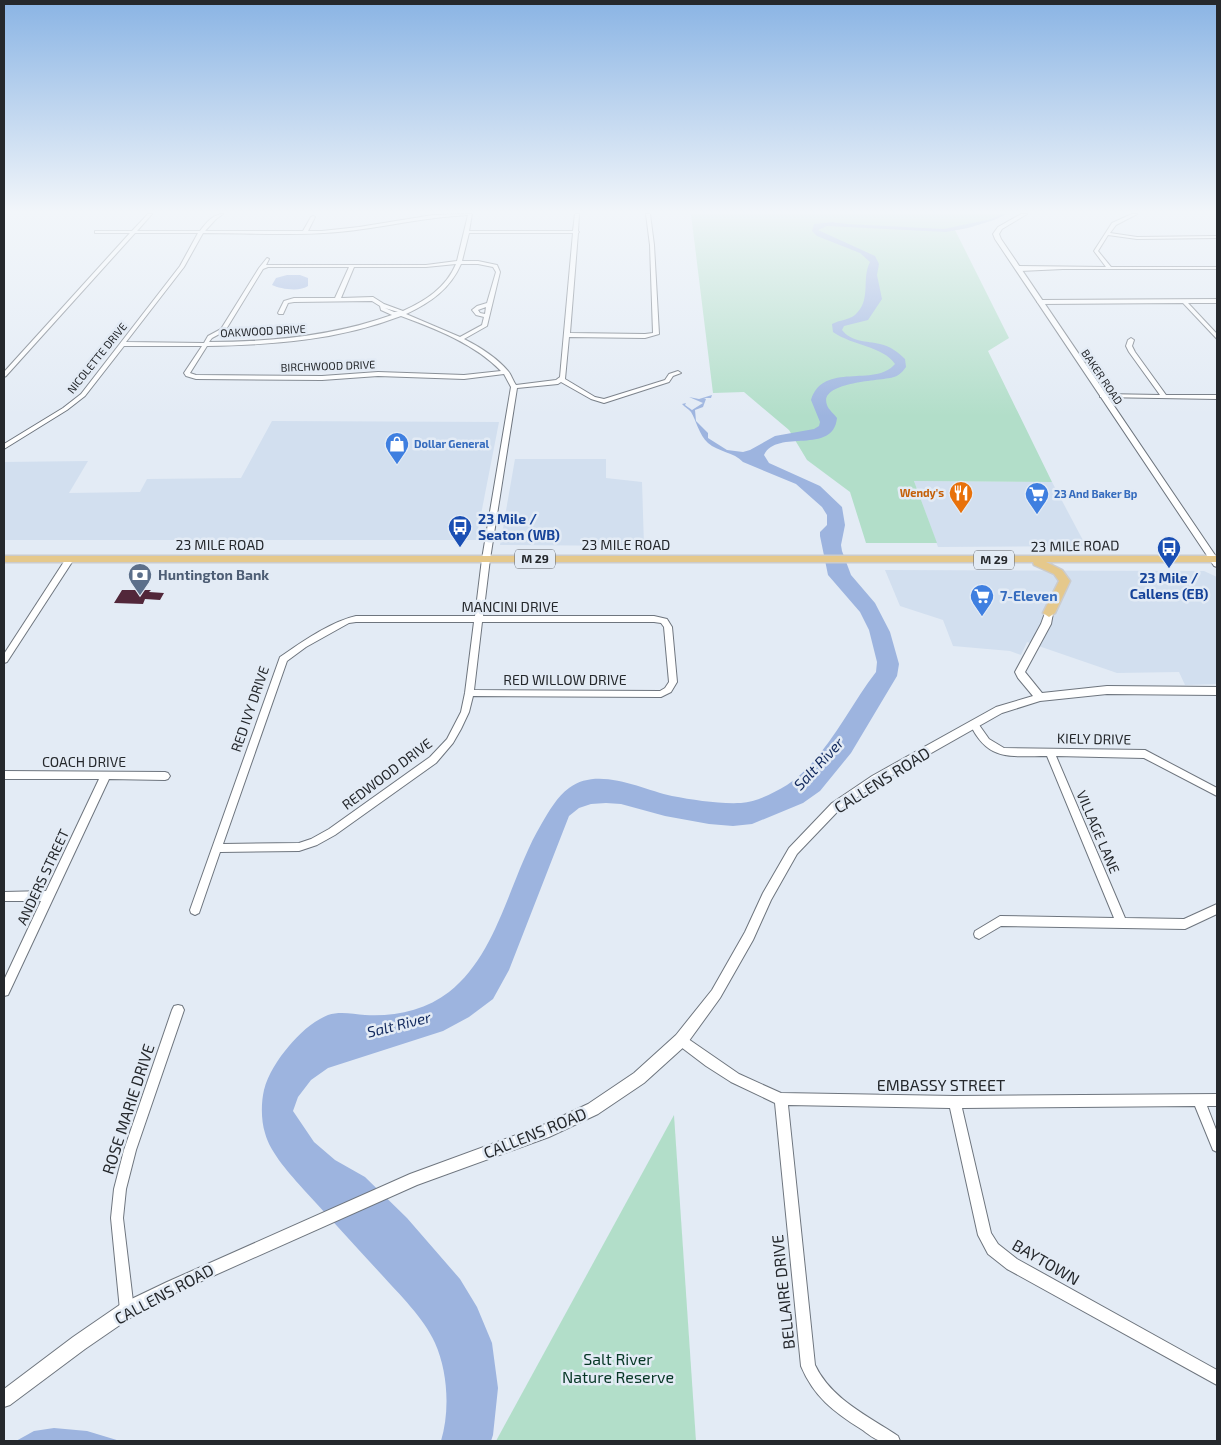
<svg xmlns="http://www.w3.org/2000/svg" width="1221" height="1445" font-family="'Exo 2',sans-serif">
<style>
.built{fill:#d2dfef}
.green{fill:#b2dec9}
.water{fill:#9db4df}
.building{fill:#52273a}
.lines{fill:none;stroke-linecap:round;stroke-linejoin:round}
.minor-casing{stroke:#6e757e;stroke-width:2}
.tertiary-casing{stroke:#6e757e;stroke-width:2}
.primary-casing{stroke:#cbcbcc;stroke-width:3}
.minor{fill:#fff;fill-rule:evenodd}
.tertiary{fill:#fff;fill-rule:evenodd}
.primary{fill:#e5c88b;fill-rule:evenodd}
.labels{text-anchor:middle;stroke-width:5;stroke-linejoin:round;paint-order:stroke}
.far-street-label{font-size:11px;fill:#25282c;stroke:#e3ebf5}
.far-shop-label{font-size:11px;font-weight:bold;fill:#366cbe;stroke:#e3ebf5;text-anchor:start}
.far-food-label{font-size:11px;font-weight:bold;fill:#c56008;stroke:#e3ebf5;text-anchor:end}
.shield{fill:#e3ebf5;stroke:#5e6268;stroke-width:1}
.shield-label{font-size:12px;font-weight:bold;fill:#25282c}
.transit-label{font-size:14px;font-weight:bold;fill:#164399;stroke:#e3ebf5;text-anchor:start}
.street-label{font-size:14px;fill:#25282c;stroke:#e3ebf5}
.service-label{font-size:14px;font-weight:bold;fill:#4e5e75;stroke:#e3ebf5;text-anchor:start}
.shop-label{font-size:14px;font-weight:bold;fill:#366cbe;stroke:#e3ebf5;text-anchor:start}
.water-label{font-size:15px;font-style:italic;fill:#12295d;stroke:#e3ebf5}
.near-street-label{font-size:16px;fill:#25282c;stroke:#e3ebf5}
.near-park-label{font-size:16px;fill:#063625;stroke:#e3ebf5}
</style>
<rect width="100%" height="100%" fill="#e3ebf5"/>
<g class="built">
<path d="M272,421l227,1 -23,118h-472v-78l84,-1 -19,32 71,-1 7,-13 94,-1z"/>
<path d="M515,459h91v19l36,4 2,64 -144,-1z"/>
<path d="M914,481l138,1 34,64 -148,1z"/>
<path d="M885,570l319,1 13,6v107l-32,1 -6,-13 -62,1 -90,-31 -6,13 -11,-4 -57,-5 -10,-26 -43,-14z"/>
</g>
<g class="green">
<path d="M691,214h310l-10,5 -37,9 55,110 -21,13 64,131 -138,-1 23,62h-71l-16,-51 -43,-32 -18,-30 -45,-38 -31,1z"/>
<path d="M674,1115l22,326h-200z"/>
</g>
<g class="water">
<path d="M1001,214h6l-13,6 -26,8 -22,4 -119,-6 -9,4 57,26 4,8 -2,11 5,24 -14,21 -24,6 -2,4c9,12 25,11 38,14 10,2 18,8 25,15l1,8c-3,4 -6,8 -12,10 -11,4 -76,4 -67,28 1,4 7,9 10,13 -4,38 -60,10 -73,37l5,8 51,23 22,21 3,18 -4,20 1,6 9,24 24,28 15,29 9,32 -2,12 -46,77 -31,38 -17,12 -51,21 -19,2 -24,-2 -44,-8 -44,-12 -15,-1 -15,1 -12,4 -10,8 -60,154 -16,29 -24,18 -26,14 -115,37 -17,12 -13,17 -5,14 21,31 21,18 30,17 42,41 53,61 17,28 15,36 6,45 -5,47 -2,6h-50c9,-30 7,-69 -6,-98 -11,-25 -36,-49 -54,-69 -26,-28 -51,-56 -77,-84 -13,-15 -34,-37 -39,-57 -4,-13 -4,-30 -1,-43 4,-16 14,-31 25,-44 10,-12 24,-25 39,-31 12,-4 25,-1 37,0 29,2 61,-5 84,-23 50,-39 61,-116 93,-169 7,-12 15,-26 27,-35 29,-22 72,1 103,8 22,4 46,8 69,7 16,-1 32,-10 46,-18 39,-26 61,-77 89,-113l1,-10 -8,-32 -9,-18 -32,-37 -8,-39v-4l7,-7v-10l-5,-8 -26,-23 -53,-22c-9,-10 -25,-10 -35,-19 -9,-8 -12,-23 -17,-31 -2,-3 -7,-5 -9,-8l4,-1 -1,2 7,5 11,-7 -14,-6 10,2 13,-4 -1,3h-7l2,1 -3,8 -8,3 1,11 12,12v5l19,12 16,2 7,-2 25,-14 39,-7 5,-3 1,-4 -9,-22c12,-39 64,-12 84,-36 -12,-18 -42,-18 -62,-32l-1,-8c8,-4 16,-4 23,-9 17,-15 6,-36 15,-53l-10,-9 -43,-17 -5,-5 2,-7 18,-2 15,2 97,5 47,-10z"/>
<path d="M287,275h13l8,3v8c-8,6 -28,3 -36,-1l4,-7z"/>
<path d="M54,1428l33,3 33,10h-104l18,-10z"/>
</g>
<path class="building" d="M122,590h29l-2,2 15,1 -4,7 -15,-1 -2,5 -29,-1z"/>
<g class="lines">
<g class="minor-casing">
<g id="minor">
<path d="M148,214h4l-15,17h63c6,-8 13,-17 23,-17l-7,5 -11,12h98l8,-14 2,-1 2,1 -7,14h14l37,-4 74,-12 39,-1 -3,17h104l2,-17h4l-1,17 1,1 -1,1 -8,100 75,1 8,-1 -3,-88 -4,-31h4l4,31 5,89 -14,4 -76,-1 -4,42 30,18 9,2 61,-19 4,-6 9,-3 3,2 -8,3 -4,6 -65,21 -13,-4 -30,-17 -3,2 -41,4 -27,171 -7,57h171l13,3 5,8 5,55 -6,10 -10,5 -188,-1 -4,16 -8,17 -8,14 -17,20 -101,72 -18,10 -18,6 -79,1 -21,61 -4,2 -4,-2 -1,-3 90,-253c22,-15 50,-35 76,-41h119l7,-57 29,-172 -7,-13 -40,5 -86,-3 -56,4 -126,-1 -10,-3 -2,-3 18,-27h-78l-39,50 -18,14 -63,39v-5l59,-36 18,-14 99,-128 18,-33h-63l-129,143 -2,1v-5l126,-139h-35v-2h37zM468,215l-11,46 -31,4h-160l3,-6 -2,-1 -8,10 -38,61 -13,7 -4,7 -78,-1 58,-75 19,-34c44,0 90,3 135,-1 43,-4 86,-15 130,-17zM469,233h104l-13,144 -4,3 -40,5c-3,-4 -5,-11 -8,-14 -11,-13 -28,-24 -44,-32l23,-13 13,-54 -3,-7 -19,-4h-16zM456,264c-10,24 -31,37 -53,47l-19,-7 -11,-7 -32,1 13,-31h72zM461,264h17l15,3 3,5 -9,31 -10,3 -5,4 4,5 8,2 -2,8 -22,12 -54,-23c24,-11 44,-25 55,-50zM268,267h81l-14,31h-41l-10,3 -6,12 1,1h4l5,-11 6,-1 78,-1 8,5 1,4 11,5c-59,21 -121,27 -183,27l3,-4 13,-7 38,-62zM486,307l-1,7 -5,-1 -2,-3zM385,308l13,4h-4zM401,316c35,13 74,28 100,55l-37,4 -86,-3 -56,4 -126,-1 -6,-2 17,-27c66,-1 132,-6 194,-30zM356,622h118l-9,71 -4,19 -14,27 -17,18 -101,72 -18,10 -12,4 -76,1 64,-183 19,-14 43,-24zM482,622h172l7,1 3,4 5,55 -4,6 -5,3 -186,-1z"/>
<path d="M1132,214h5l-21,11 -6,8 27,4 80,-1v2l-80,1 -29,-4 -10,16 13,16h106v2h-154l-43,2 -2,-1 2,-1 -4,-2 2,-1 88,1 -12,-16 18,-28z"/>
<path d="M1217,299v4h-29l29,31v5l-34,-36 -143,1 -3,-2 3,-2z"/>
<path d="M1131,338l3,2 -2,6 3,6 31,43h51v4l-117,-2v-2l2,-1 58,1 -31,-43 -3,-6 2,-6z"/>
<path d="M67,557h3l4,2 -67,103 -3,1v-9z"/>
<path d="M974,721l3,1 12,17 15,9 141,2 72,38v8l-73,-38 -88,-2 69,162 59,1 33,-15v10l-32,15 -184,-3 -22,13 -4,-2 -1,-3 1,-3 25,-15 114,2 -67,-162c-36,0 -59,6 -77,-32l1,-2z"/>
<path d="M4,771l161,1 3,1 2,3 -2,3 -3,1 -56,-1 -101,216 -4,1v-16l37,-79h-37v-9l42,-1 53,-112h-95z"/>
<path d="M178,1005l4,1 2,4 -48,140 -10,39 -3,29 11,92 -2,5 -5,2 -5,-2 -2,-5 -9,-92 3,-29 10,-39 48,-140 2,-4z"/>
<path d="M681,1034l58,40 42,19 174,3 262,-2v12h-10l10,26v20l-4,-2 -18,-44 -233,2 29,125 7,11 19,15 200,111v15l-210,-116 -19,-15 -10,-19 -28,-127 -162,-3 27,260c16,34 53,51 83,71l2,5c-5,0 -13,1 -19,0 -6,-1 -14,-8 -20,-12 -27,-17 -47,-32 -60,-63l-26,-263 -44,-21 -25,-16 -29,-22 -2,-4 2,-4z"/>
</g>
</g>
<g class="tertiary-casing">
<g id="tertiary">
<path d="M1021,214h6l-25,15 -3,5 2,5 216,319v9l-3,-1 -219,-327 -2,-5 5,-7z"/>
<path d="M1049,610l4,3 -2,11 -26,48 17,21 65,-7 110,1v8l-110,-1 -67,7 -38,12 -122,69 -40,27 -43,45 -26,46 -18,40 -33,58 -34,47 -42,38 -46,31 -49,23 -132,48 -240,107 -44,24 -48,33 -75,56 -6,2v-18l69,-52 48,-33 46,-22 243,-108 131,-48 47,-22 46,-31 42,-38 36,-45 33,-58 18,-39 26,-45 43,-45 40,-27 124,-69 37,-11 -15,-18 -3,-6 26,-48 4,-11z"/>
</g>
</g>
<g class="primary-casing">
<path id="primary" d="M4,556h1213v6h-171l16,8 8,11 -15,32 -6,4 -6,-4 16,-32 -5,-7 -20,-9 -1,-3h-1029z"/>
</g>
<use href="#minor" class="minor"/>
<use href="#tertiary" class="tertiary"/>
<use href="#primary" class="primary"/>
</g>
<linearGradient id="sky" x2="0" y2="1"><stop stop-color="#8ab4e4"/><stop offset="0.51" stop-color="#f2f6fa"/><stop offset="1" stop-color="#f2f6fa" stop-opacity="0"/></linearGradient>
<rect width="1221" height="416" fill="url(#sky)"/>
<defs>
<g id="shop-pin" transform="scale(1.25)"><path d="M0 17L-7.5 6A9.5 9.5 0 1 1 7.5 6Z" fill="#3f7fe0" stroke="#e3ebf5"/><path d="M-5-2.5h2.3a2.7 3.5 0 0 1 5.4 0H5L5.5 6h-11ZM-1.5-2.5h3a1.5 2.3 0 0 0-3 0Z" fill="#fff"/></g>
<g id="restaurant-pin" transform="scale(1.25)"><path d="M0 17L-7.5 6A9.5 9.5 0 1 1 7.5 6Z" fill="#e8710a" stroke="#e3ebf5"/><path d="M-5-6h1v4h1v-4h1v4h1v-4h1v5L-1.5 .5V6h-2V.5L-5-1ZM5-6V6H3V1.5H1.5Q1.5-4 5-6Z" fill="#fff"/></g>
<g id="supermarket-pin" transform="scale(1.25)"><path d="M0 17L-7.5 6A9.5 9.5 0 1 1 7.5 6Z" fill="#3f7fe0" stroke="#e3ebf5"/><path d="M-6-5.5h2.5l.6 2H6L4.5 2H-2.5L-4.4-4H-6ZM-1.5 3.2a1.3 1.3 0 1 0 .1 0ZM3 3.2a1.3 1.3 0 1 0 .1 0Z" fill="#fff"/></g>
<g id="bus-pin" transform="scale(1.25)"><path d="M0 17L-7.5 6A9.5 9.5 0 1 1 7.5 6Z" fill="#1a4fb4" stroke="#e3ebf5"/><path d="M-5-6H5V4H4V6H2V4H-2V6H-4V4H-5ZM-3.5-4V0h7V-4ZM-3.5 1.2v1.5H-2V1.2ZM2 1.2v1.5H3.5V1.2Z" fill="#fff"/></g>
<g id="bank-pin" transform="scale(1.25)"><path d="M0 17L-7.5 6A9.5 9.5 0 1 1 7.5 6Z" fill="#5c6f8a" stroke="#e3ebf5"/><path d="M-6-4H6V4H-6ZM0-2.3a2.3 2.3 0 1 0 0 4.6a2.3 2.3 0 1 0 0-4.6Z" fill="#fff"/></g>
</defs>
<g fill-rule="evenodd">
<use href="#shop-pin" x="397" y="444"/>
<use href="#restaurant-pin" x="961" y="493"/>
<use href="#supermarket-pin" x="1037" y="494"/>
<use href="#bus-pin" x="460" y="527"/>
<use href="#bus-pin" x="1169" y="548"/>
<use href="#bank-pin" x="140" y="575"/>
<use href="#supermarket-pin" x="982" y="596"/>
</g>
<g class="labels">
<g class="far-street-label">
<text transform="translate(263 331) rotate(-3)" y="4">OAKWOOD DRIVE</text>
<text transform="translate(97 358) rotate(-51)" y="4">NICOLETTE DRIVE</text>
<text transform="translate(328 366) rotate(-2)" y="4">BIRCHWOOD DRIVE</text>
<text transform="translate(1102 377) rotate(56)" y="4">BAKER ROAD</text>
</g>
<g class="far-shop-label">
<text x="414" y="448">Dollar General</text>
<text x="1054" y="498">23 And Baker Bp</text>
</g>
<g class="far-food-label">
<text x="944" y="497">Wendy's</text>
</g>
<g class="shield">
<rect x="515" y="549.5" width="40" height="19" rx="4"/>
<rect x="974" y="550.5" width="40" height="19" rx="4"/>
</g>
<g class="shield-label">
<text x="535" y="563">M 29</text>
<text x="994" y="564">M 29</text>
</g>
<g class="transit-label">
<text x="478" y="524">23 Mile /<tspan x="478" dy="16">Seaton (WB)</tspan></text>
<text x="1169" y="583" text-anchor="middle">23 Mile /<tspan x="1169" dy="16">Callens (EB)</tspan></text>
</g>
<g class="street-label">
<text x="220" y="550">23 MILE ROAD</text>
<text x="626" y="550">23 MILE ROAD</text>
<text transform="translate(1075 546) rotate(-1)" y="5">23 MILE ROAD</text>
<text x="510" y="612">MANCINI DRIVE</text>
<text x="565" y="685">RED WILLOW DRIVE</text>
<text transform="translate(250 709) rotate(-71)" y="5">RED IVY DRIVE</text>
<text transform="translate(1094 739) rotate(1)" y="5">KIELY DRIVE</text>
<text x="84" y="767">COACH DRIVE</text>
<text transform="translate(387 774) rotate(-37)" y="5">REDWOOD DRIVE</text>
<text transform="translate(1098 832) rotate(67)" y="5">VILLAGE LANE</text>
<text transform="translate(43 877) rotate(-65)" y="5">ANDERS STREET</text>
</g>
<g class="service-label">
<text x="158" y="580">Huntington Bank</text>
</g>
<g class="shop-label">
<text x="1000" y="601">7-Eleven</text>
</g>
<g class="water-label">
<text transform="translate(819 764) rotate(-47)" y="5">Salt River</text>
<text transform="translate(399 1025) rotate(-14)" y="5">Salt River</text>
</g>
<g class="near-street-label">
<text transform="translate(882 780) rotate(-32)" y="6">CALLENS ROAD</text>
<text x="941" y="1091">EMBASSY STREET</text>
<text transform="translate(128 1109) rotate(-72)" y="6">ROSE MARIE DRIVE</text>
<text transform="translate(535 1133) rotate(-22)" y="6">CALLENS ROAD</text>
<text transform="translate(1046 1262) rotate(30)" y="6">BAYTOWN</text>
<text transform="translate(783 1292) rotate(-96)" y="6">BELLAIRE DRIVE</text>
<text transform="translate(164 1294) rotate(-28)" y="6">CALLENS ROAD</text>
</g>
<g class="near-park-label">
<text x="618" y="1365">Salt River<tspan x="618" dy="18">Nature Reserve</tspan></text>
</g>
</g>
<rect width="1221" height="1445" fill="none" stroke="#25282c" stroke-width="10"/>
</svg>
